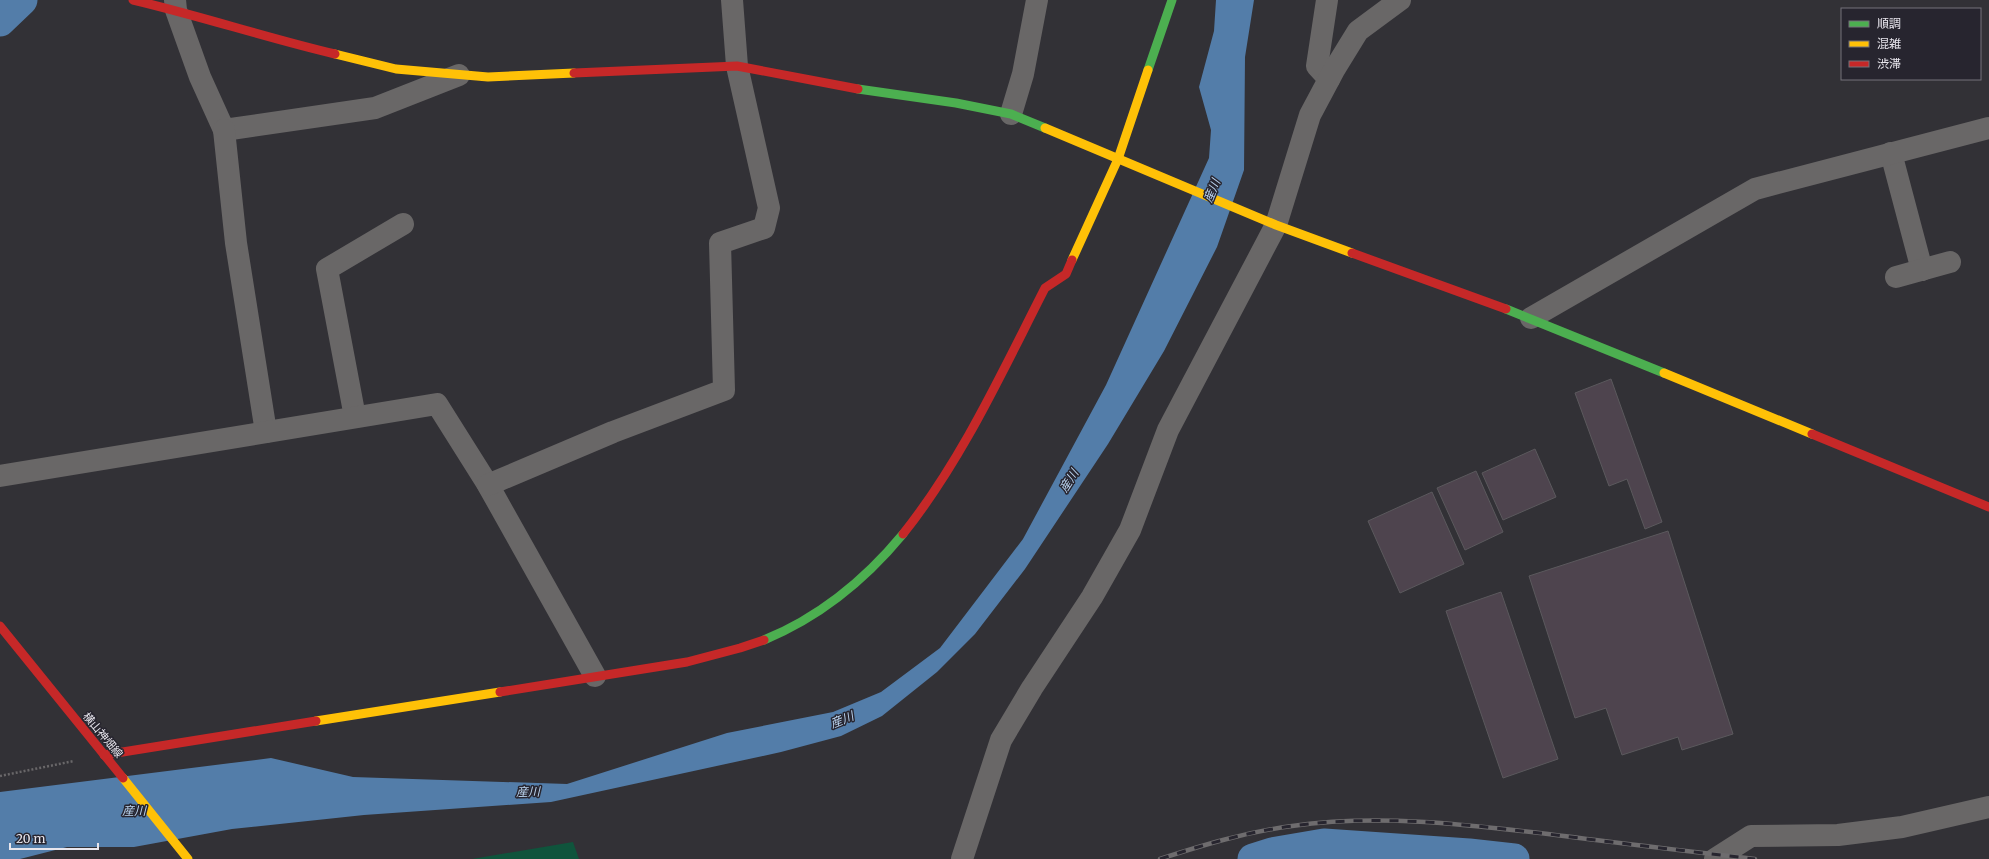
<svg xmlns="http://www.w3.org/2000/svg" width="1989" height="859" font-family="Merriweather,'Noto Sans JP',serif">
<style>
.green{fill:#0f543c}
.water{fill:#537da9}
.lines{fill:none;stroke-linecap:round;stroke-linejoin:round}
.canal{stroke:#537da9;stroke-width:31}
.building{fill:#4e444e;stroke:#5b595d}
.path{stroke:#696769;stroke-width:2.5;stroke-dasharray:2 2;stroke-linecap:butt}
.street{stroke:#696767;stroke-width:22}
.fast{stroke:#4caf50;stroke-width:9}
.slow{stroke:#ffc107;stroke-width:9}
.jam{stroke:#c62828;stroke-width:9}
.rail-casing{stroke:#6e6c6e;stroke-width:4.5}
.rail{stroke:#27252f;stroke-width:3;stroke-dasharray:9;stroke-linecap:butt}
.labels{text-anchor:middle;stroke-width:3;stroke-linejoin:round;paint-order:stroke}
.street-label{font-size:11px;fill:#e8e6ed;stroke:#27252f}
.water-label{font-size:12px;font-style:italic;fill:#bbd5f1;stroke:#27252f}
</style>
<rect width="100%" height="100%" fill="#323136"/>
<path class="green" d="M573,842l6,17h-107z"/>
<path class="water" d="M1216,0h38l-9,57 -1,113 -27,77 -53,104 -56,93 -83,125 -50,65 -38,38 -55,44 -41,20 -60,16 -230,50 -187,13 -132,14 -98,18h-67l-47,12h-20v-67l271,-34 82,19 214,7 160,-51 106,-21 48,-20 59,-44 83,-109 83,-154 103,-227 2,-28 -12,-43 15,-56z"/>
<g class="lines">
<g class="canal">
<path d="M0,21l22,-21"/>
<path d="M1253,859l19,-6 52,-9 145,10 45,5"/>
</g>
</g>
<g class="building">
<path d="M1611,379l51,143 -17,7 -18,-50 -18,7 -34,-93z"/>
<path d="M1535,449l21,48 -53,23 -21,-47z"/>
<path d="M1476,471l27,61 -38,18 -28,-62z"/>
<path d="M1432,492l32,72 -64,29 -32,-72z"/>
<path d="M1668,531l65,203 -51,16 -4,-13 -56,18 -16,-47 -31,10 -46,-142z"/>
<path d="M1501,592l57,167 -55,19 -57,-167z"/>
</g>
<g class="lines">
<path class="path" d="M0,776l74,-15"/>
<g class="street">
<path d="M175,0l1,10 24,67 24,53 151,-22 84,-33"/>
<path d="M1327,0l-10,66 12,13"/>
<path d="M1011,114l12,-40 14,-74"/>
<path d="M224,130l12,113 30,189"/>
<path d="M1891,153l31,117"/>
<path d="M1896,277l54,-15"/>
<path d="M1531,318l224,-129 234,-61"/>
<path d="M355,417l-28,-148 76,-45"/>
<path d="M0,476l437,-72 51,81 107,191"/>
<path d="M488,485l125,-53 111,-42 -4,-147 44,-15 5,-20 -32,-142 -5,-66"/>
<path d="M962,859l39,-119 31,-52 60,-91 38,-67 38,-100 108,-205 34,-110 24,-45 24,-39 42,-31"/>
<path d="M1715,859l36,-23 87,-1 64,-8 87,-20"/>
</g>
<g class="fast">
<path d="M1148,70l24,-70"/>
<path d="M858,89l98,14 55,11 34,14"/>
<path d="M1506,309l158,64"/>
<path d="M764,640c56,-23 101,-60 139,-106"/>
</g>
<g class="slow">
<path d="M335,54l61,15 92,8 86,-4"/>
<path d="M1045,128l231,97 76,28"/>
<path d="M1072,260l46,-101 30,-89"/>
<path d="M1664,373l148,61"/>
<path d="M316,721l184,-29"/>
<path d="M123,778l65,81"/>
</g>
<g class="jam">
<path d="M133,0c68,16 134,38 202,54"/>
<path d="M574,73l163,-7 121,23"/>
<path d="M1352,253l154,56"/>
<path d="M1812,434l177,73"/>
<path d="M903,534c59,-74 99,-162 142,-246l21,-14 6,-14"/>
<path d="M0,626l123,152"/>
<path d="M500,692l187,-30 53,-14 24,-8"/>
<path d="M104,755l212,-34"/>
</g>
<g class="rail-casing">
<path id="rail" d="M1160,859c43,-14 86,-27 132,-33 85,-12 171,-2 256,8 69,9 138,17 207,25"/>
</g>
<use href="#rail" class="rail"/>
</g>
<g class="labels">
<g class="street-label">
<text transform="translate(103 735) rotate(50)" y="4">横山神畑線</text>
</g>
<g class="water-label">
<text transform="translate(1212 191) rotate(-68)" y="4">産川</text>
<text transform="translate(1069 481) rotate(-58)" y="4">産川</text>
<text transform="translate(842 720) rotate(-22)" y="4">産川</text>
<text transform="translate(528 792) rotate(-1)" y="4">産川</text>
<text x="134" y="815">産川</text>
</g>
</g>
<rect x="1841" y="8" width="140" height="72" fill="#27252f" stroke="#74727b"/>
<rect x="1849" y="21" width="20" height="6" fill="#4caf50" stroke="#74727b"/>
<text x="1877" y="28" font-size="12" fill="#e8e6ed">順調</text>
<rect x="1849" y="41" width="20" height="6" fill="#ffc107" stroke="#74727b"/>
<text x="1877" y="48" font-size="12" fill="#e8e6ed">混雑</text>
<rect x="1849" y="61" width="20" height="6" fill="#c62828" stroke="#74727b"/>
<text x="1877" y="68" font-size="12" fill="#e8e6ed">渋滞</text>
<path d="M10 843v6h88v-6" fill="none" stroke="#e8e6ed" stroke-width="2"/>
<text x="16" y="843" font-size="12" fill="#e8e6ed" stroke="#27252f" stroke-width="3" paint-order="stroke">20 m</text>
</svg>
